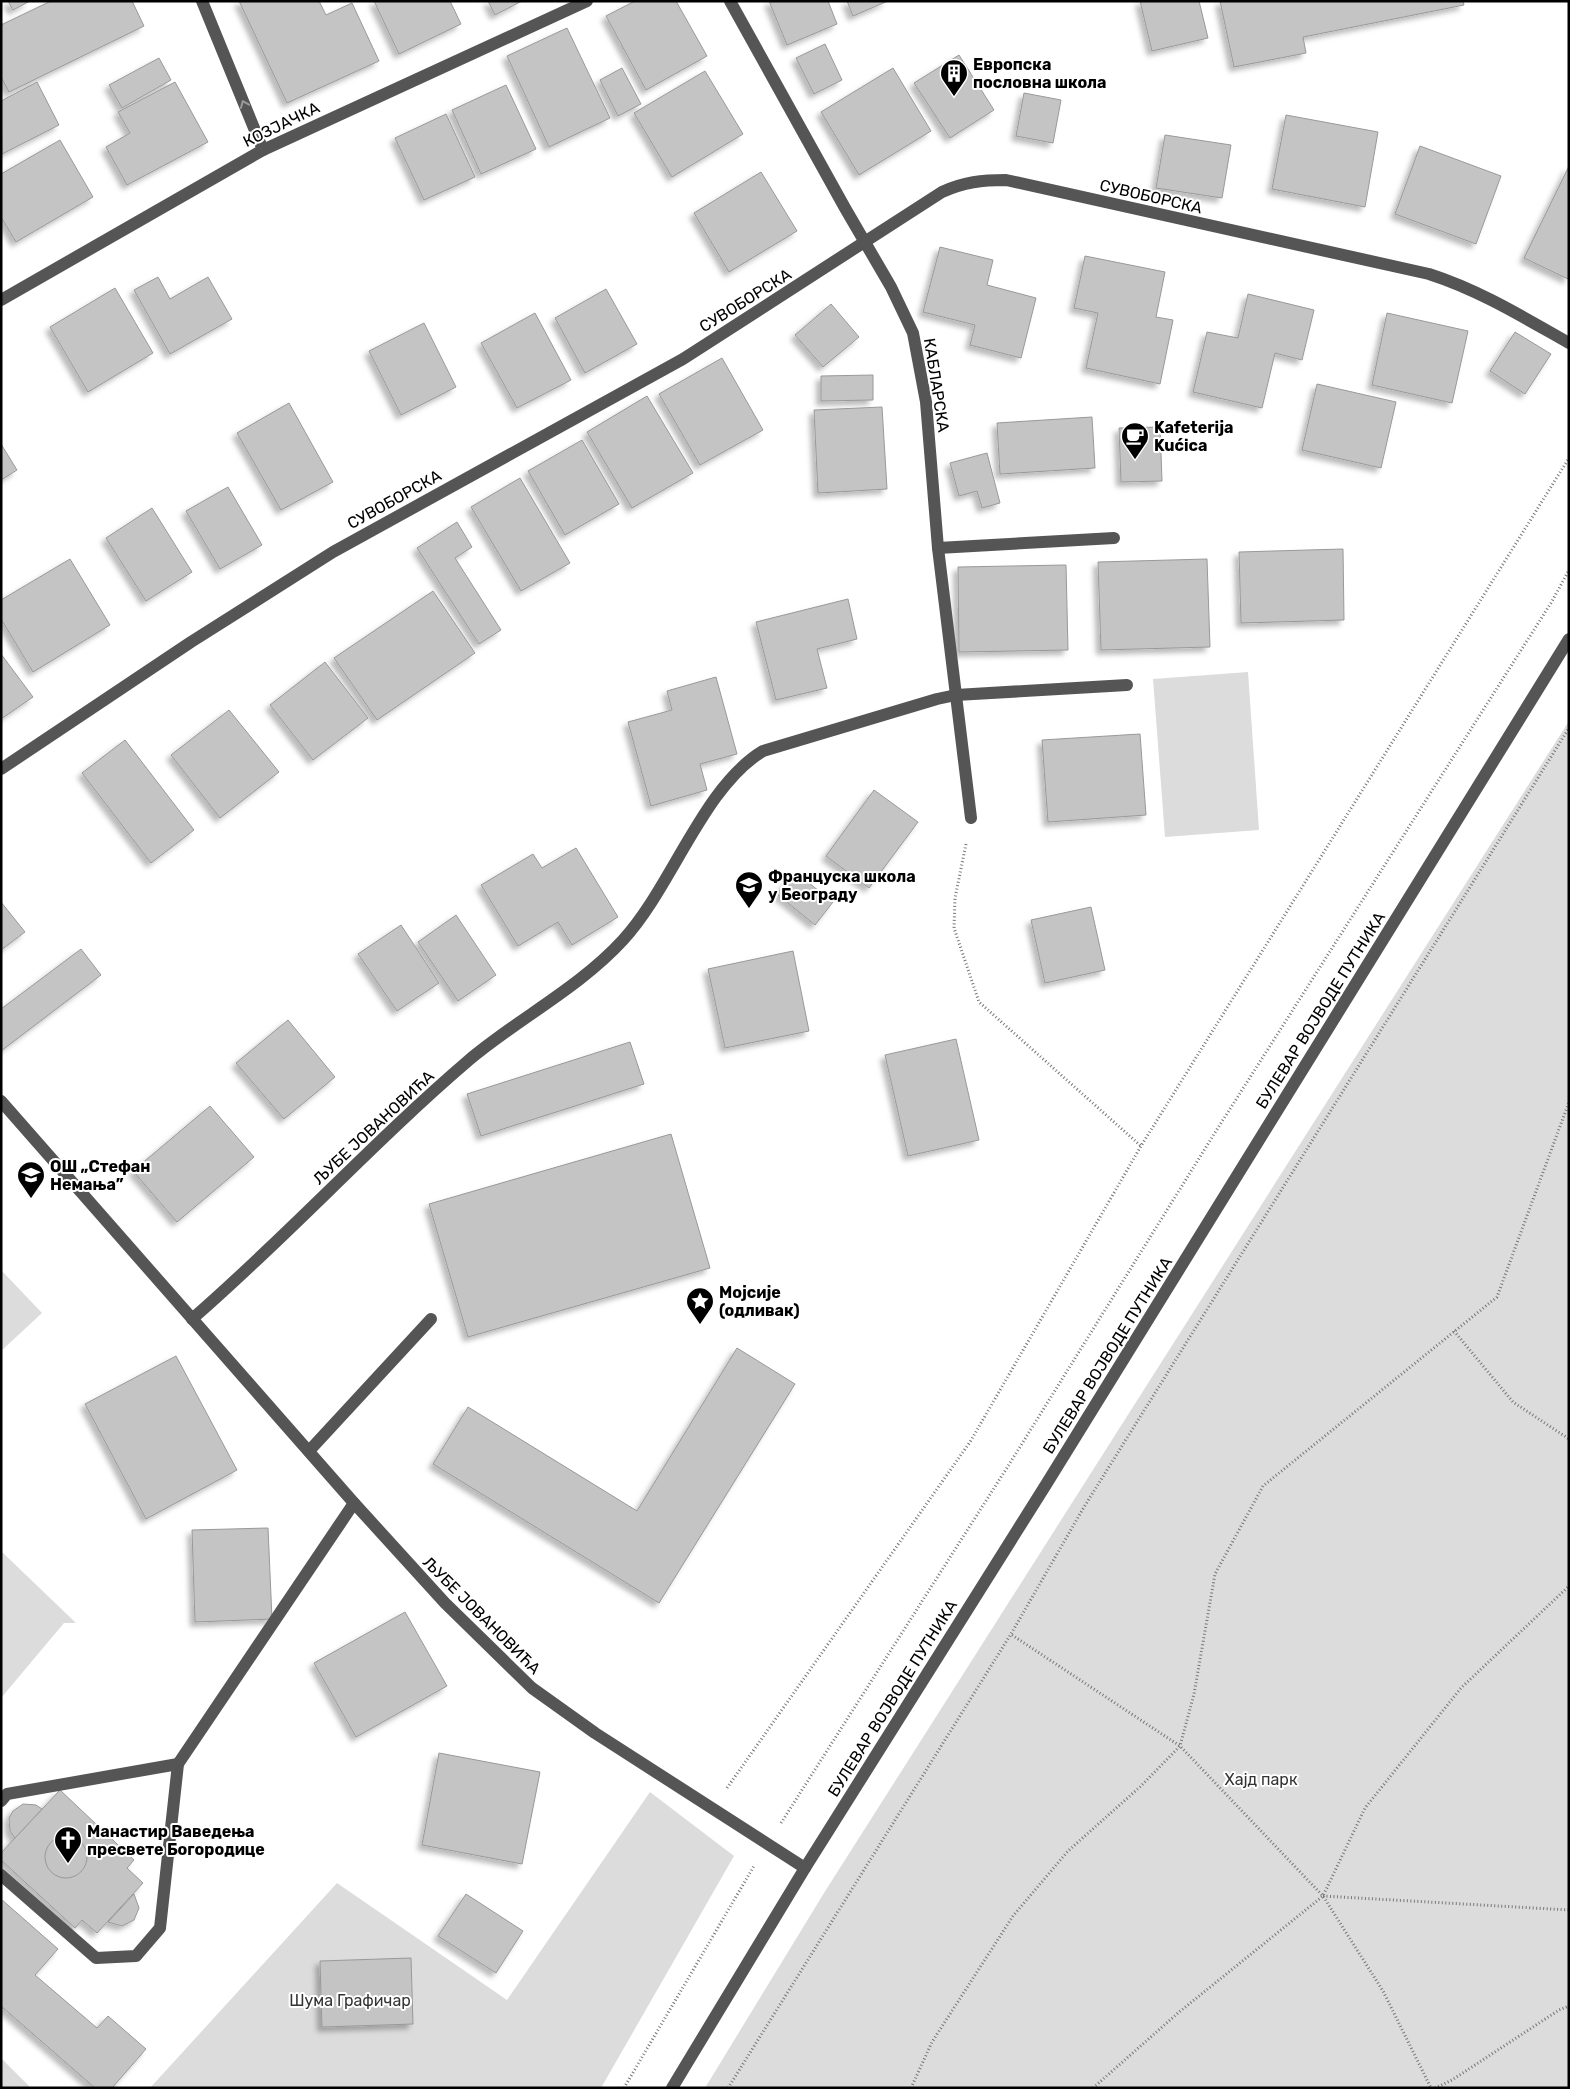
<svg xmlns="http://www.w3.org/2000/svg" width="1570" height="2089" font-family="Rubik,sans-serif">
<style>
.green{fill:#dcdcdc}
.building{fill:#c4c4c4;stroke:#999;filter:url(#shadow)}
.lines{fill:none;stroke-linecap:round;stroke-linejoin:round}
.path{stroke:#777;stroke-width:3;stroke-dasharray:1 2.5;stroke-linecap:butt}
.minor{stroke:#555;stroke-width:12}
.oneway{stroke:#999}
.labels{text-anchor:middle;stroke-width:4;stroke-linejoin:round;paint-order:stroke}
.poi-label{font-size:16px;font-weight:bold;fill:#000;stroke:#fff;text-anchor:start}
.street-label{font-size:16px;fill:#000;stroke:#fff}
.park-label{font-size:16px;fill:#333;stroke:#fff}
</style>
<defs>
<filter id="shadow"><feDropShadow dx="-4.5" dy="4.5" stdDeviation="2.5" flood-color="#0004"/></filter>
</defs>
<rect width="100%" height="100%" fill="#fff"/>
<g class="green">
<path d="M1248,672l11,158 -94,7 -12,-158z"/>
<path d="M1569,721v1367h-864l119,-195z"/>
<path d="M1,1270l41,43 -41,38z"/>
<path d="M1,1551l75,72h-12l-63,75z"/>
<path d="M650,1792l84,64 -133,232h-451l187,-205 170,117z"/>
<path d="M1,2058l30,30h-30z"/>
</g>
<g class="building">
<path d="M8,1h22l-17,9z"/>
<path d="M51,1h81l12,25 -135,66 -8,-15v-52z"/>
<path d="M239,1h80l7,14 26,-12 27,58 -92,42z"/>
<path d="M374,1h76l11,23 -62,30z"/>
<path d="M488,1h34l-27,14z"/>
<path d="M635,1h41l31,55 -61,34 -40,-74z"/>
<path d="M769,1h59l9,23 -50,21z"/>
<path d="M847,1h41l-35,15z"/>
<path d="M1140,1h59l9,37 -56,13z"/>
<path d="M1220,1h243l1,4 -161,32 3,16 -72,14z"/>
<path d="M567,28l43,90 -61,29 -42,-91z"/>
<path d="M825,44l17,36 -28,14 -18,-36z"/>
<path d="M959,55l35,55 -44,28 -36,-55z"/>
<path d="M159,58l12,22 -49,28 -13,-23z"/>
<path d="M622,68l19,36 -23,12 -18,-36z"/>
<path d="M893,68l38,63 -72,44 -38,-63z"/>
<path d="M705,71l38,63 -71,43 -38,-64z"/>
<path d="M37,82l22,43 -57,29 -1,-53z"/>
<path d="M175,82l33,60 -81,43 -21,-38 24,-14 -12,-21z"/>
<path d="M506,85l30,64 -55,25 -29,-64z"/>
<path d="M1024,93l37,7 -8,43 -37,-7z"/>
<path d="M446,114l29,63 -51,23 -29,-62z"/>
<path d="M1286,115l92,17 -13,75 -93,-18z"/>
<path d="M1165,135l66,10 -9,53 -66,-10z"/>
<path d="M60,140l33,57 -77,45 -15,-25v-43z"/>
<path d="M1420,146l81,30 -25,68 -81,-30z"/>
<path d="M1569,166v111l-1,2 -44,-21z"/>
<path d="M761,172l36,59 -68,41 -35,-59z"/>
<path d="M940,247l53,13 -6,25 49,13 -15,60 -51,-13 5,-20 -52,-13z"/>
<path d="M1085,256l80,16 -9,45 17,3 -13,64 -74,-16 12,-55 -24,-5z"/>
<path d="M158,277l12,22 38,-22 24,42 -62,35 -36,-64z"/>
<path d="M115,288l38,65 -65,39 -38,-65z"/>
<path d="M606,289l31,55 -52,29 -30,-55z"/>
<path d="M1248,294l66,16 -12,50 -27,-7 -13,55 -69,-16 14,-60 31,6z"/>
<path d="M831,304l28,33 -36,30 -28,-32z"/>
<path d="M535,313l36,67 -54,28 -36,-65z"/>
<path d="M1387,313l81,18 -16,72 -80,-18z"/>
<path d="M424,323l32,64 -55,28 -32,-64z"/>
<path d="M1515,332l36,22 -26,40 -35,-23z"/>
<path d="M722,358l41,72 -63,35 -41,-71z"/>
<path d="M873,375v25l-52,1v-25z"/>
<path d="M1317,384l79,18 -15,66 -79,-18z"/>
<path d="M647,396l46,77 -61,35 -45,-76z"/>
<path d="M289,403l44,79 -52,28 -44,-77z"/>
<path d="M882,407l5,82 -69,4 -4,-83z"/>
<path d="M1092,417l3,51 -95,6 -3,-51z"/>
<path d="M1160,427l2,54 -41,1 -2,-54z"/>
<path d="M582,440l37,64 -54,31 -37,-64z"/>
<path d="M1,444l16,26 -16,10z"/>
<path d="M987,453l13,50 -18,5 -5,-17 -18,5 -9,-33z"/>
<path d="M520,478l50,85 -49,28 -50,-84z"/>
<path d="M228,487l34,58 -42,24 -34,-58z"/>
<path d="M152,508l40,64 -46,29 -40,-63z"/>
<path d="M457,522l15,25 -17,11 46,72 -22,14 -62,-96z"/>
<path d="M1343,549l1,71 -103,3 -2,-71z"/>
<path d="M70,559l40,66 -77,47 -32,-53v-19z"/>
<path d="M1207,559l3,88 -109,3 -3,-88z"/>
<path d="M1066,565l2,85 -109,2 -1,-85z"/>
<path d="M433,591l42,62 -98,67 -43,-62z"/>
<path d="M848,599l9,40 -40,10 10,39 -51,12 -20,-78z"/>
<path d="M1,654l32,43 -32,22z"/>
<path d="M325,662l43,56 -55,42 -43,-55z"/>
<path d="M716,677l21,77 -37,10 7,26 -56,16 -23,-84 44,-12 -5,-19z"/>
<path d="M229,710l50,62 -59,46 -49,-63z"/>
<path d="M1140,734l6,81 -98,7 -6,-82z"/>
<path d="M125,740l69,90 -43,33 -69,-90z"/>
<path d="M874,790l44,32 -49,66 -43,-32z"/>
<path d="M576,848l42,69 -46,28 -14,-23 -40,24 -37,-61 52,-31 9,14z"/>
<path d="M795,872l38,30 -18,23 -38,-31z"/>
<path d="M1,902l24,30 -24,18z"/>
<path d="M1091,907l14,63 -60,13 -14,-63z"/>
<path d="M456,915l40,60 -38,26 -40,-59z"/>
<path d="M401,925l38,58 -42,28 -39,-57z"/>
<path d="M81,949l20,26 -100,76v-42z"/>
<path d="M793,951l16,80 -84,17 -17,-79z"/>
<path d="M288,1020l47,57 -51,42 -48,-56z"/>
<path d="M956,1039l23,101 -71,16 -23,-101z"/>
<path d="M630,1042l14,42 -163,52 -14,-42z"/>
<path d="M210,1106l44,51 -77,65 -44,-51z"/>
<path d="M671,1134l39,134 -242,69 -39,-133z"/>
<path d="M737,1348l58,36 -136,219 -226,-139 35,-57 169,104z"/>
<path d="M176,1356l61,114 -91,49 -61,-115z"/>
<path d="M268,1528l4,91 -77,3 -3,-92z"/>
<path d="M405,1612l42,74 -91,51 -42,-74z"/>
<path d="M439,1753l101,19 -18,92 -100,-19z"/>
<path d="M60,1790l74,70 -7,8 16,15 -46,50 -15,-13 -7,8 -74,-68v-7z"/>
<path d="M23,1804l13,1 6,4 -27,29 -5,-7 -1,-13 4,-7z"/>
<circle cx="66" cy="1857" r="21"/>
<path d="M134,1894l5,14 -5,12 -12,6 -14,-4z"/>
<path d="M466,1894l57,37 -27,42 -58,-37z"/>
<path d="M1,1899l57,50 -23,26 62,53 11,-12 38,33 -34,39h-17l-94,-82z"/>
<path d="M411,1958l2,66 -91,3 -2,-66z"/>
</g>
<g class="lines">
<g class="path">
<path d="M966,844l-11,54 -1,30 25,74 162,144"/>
<path d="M1454,1331l59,71 56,37"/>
<path d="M1012,1635l168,111 143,150 60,95 48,97"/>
<path d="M727,1788l243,-346 171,-296 428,-688"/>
<path d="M781,1823l229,-360 206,-332 335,-528 18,-33"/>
<path d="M1323,1896l246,14"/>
<path d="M624,2088l130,-222"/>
<path d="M728,2088l283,-454 73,-127 485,-779"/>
<path d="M911,2088l21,-46 81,-126 55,-65 73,-65 39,-40 14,-52 21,-120 48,-88 234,-189 72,-195"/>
<path d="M1093,2088l85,-75 145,-117 42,-88 96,-120 108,-102"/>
<path d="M1435,2088l17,-8 107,-70 10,-4"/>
</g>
<g class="minor">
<path d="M202,1l61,149"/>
<path d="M730,1l115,207 46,79 22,46 13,69 12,146 33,270"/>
<path d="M1,300l262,-150 324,-149"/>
<path d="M938,548l176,-10"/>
<path d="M1,769l190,-127 142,-90 350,-193 259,-167c22,-10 40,-12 64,-12l423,94c50,16 94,43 140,69"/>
<path d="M1,1101l353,402 91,100 87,85 63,45 210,135"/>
<path d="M192,1319c96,-83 181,-177 277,-259 50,-42 110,-72 154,-120 49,-53 80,-153 140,-189l174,-52 19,-4 171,-10"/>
<path d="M309,1451l122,-132"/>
<path d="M1,1801l6,-7 171,-30"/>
<path d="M1,1875l95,83 40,-2 24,-28 18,-164 176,-261"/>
<path d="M672,2088l133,-220 242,-385 522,-844"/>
</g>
</g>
<defs><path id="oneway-chevron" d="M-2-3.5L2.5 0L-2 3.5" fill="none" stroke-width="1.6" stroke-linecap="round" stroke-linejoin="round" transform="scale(1.25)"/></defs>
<use class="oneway" href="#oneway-chevron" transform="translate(244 104) rotate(-112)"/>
<defs>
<g id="building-pin" transform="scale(1.4375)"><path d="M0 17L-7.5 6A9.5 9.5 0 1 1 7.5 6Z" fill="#000" stroke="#fff"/><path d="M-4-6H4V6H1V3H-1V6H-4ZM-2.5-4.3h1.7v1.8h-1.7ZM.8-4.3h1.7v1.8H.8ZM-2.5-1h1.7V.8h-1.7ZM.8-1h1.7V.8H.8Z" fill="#fff"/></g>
<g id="cafe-pin" transform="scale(1.4375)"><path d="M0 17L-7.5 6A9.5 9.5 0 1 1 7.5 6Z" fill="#000" stroke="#fff"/><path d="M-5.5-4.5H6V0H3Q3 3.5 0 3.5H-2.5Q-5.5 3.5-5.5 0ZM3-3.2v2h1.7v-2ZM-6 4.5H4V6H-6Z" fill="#fff"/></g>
<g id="school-pin" transform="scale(1.4375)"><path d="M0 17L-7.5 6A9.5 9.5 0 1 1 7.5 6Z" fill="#000" stroke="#fff"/><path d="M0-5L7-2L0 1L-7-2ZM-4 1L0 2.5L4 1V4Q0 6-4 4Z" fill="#fff"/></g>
<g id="sight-pin" transform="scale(1.4375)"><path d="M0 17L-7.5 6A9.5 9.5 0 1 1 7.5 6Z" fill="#000" stroke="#fff"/><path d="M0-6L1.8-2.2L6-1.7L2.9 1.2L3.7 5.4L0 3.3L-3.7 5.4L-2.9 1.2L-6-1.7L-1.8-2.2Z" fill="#fff"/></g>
<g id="church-pin" transform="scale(1.4375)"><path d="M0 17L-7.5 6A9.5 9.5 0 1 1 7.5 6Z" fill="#000" stroke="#fff"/><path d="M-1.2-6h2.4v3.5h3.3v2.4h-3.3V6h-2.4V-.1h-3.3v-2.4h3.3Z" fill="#fff"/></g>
</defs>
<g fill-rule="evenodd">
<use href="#building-pin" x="954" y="73"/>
<use href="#cafe-pin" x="1135" y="436"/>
<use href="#school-pin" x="749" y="885"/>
<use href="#school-pin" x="31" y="1175"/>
<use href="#sight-pin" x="700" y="1301"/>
<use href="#church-pin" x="68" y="1840"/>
</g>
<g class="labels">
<g class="poi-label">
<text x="973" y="70">Европска<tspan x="973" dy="18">пословна школа</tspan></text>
<text x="1154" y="433">Kafeterija<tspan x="1154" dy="18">Kućica</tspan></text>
<text x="768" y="882">Француска школа<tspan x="768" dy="18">у Београду</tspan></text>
<text x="50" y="1172">ОШ „Стефан<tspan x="50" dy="18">Немања”</tspan></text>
<text x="719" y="1298">Мојсије<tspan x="719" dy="18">(одливак)</tspan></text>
<text x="87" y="1837">Манастир Ваведења<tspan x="87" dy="18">пресвете Богородице</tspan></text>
</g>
<g class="street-label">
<text transform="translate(281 124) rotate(-26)" y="6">КОЗЈАЧКА</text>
<text transform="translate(1151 196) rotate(13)" y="6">СУВОБОРСКА</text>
<text transform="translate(745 300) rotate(-32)" y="6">СУВОБОРСКА</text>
<text transform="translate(937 385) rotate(81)" y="6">КАБЛАРСКА</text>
<text transform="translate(394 499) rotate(-29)" y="6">СУВОБОРСКА</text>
<text transform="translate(1320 1010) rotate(-58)" y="6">БУЛЕВАР ВОЈВОДЕ ПУТНИКА</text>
<text transform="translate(373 1127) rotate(-43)" y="6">ЉУБЕ ЈОВАНОВИЋА</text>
<text transform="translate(1107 1355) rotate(-58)" y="6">БУЛЕВАР ВОЈВОДЕ ПУТНИКА</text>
<text transform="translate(482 1615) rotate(45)" y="6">ЉУБЕ ЈОВАНОВИЋА</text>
<text transform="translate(892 1698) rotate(-58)" y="6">БУЛЕВАР ВОЈВОДЕ ПУТНИКА</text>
</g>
<g class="park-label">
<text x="1261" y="1785">Хајд парк</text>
<text x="350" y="2006">Шума Графичар</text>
</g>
</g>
<rect width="1570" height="2089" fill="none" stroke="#000000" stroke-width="5"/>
</svg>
